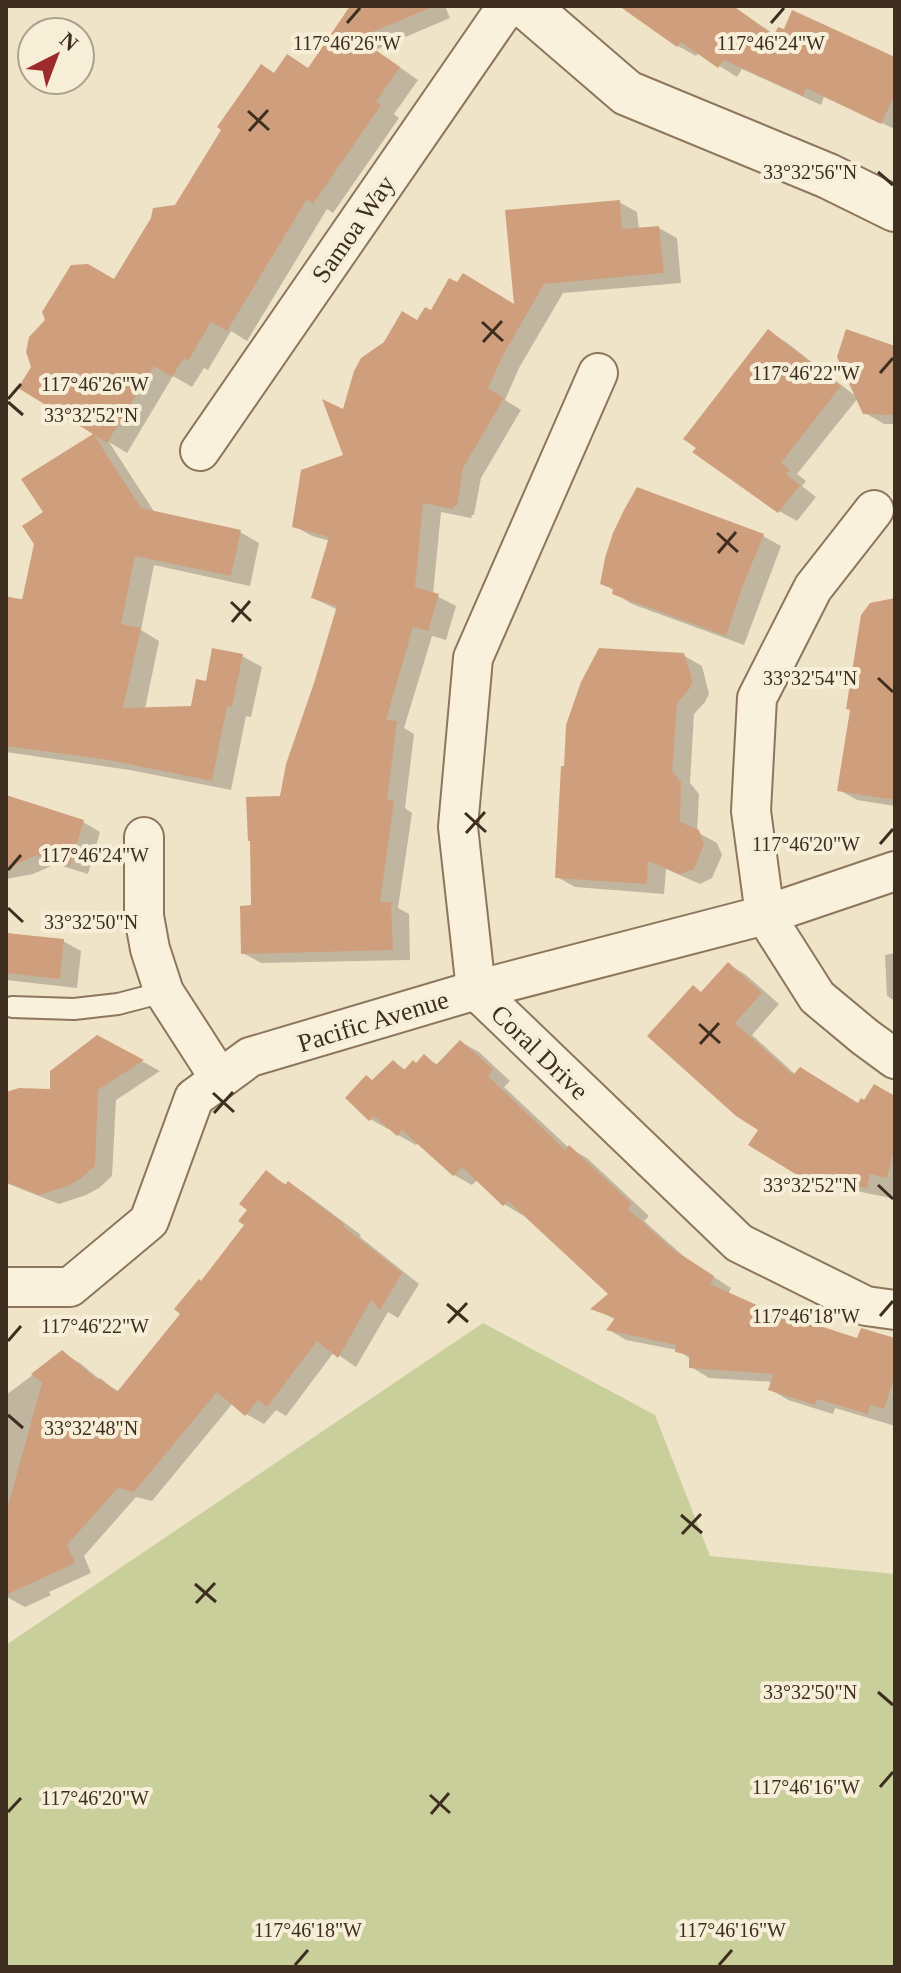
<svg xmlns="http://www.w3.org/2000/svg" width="901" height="1973" font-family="'Times New Roman',serif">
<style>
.green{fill:#c9cf9b}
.shadow{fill:#0003}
.building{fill:#cf9f7d}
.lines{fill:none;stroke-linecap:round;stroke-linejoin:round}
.service-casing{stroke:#8d765c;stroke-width:24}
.minor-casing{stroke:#8d765c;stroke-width:42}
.tertiary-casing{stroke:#8d765c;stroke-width:48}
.service{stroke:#faf1dc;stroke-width:20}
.minor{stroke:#faf1dc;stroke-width:38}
.tertiary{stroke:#faf1dc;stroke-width:44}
.ticks{fill:none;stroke:#3d2e20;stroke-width:3}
.labels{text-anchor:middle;stroke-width:8;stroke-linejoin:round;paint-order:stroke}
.street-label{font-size:26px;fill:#3d2e20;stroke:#f7eed8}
.ticks-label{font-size:20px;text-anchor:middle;fill:#3d2e20;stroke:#f7eed8;stroke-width:8;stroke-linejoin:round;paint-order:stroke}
</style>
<rect width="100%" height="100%" fill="#f0e4c8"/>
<path class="green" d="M483,1323l172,92 55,141 185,18v393h-889v-322z"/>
<g class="shadow">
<path d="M348,6h97l5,12 -75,32 43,30 -24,34 5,4 -66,95 -6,-4 -80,132 -16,-10 -23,39 -4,-2 -12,19 -19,-11 -46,77 -18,-11 46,71 85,19 19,11 -9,43 -96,-21 -13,65 18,11 -14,68 47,-1 15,-25 35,-27 20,11 -11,50 -5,-1 -15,74 -101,-20 -124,-18v-154l19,1 21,-86 -22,-33 72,-46 18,-153 62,-74 99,-133 35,-5 40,-59z"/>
<path d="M623,6h110l43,30 119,24v69l-71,-32 -3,8 -79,-36 -5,8 -38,-24 -3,3 -18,-10z"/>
<path d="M619,202l18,10 2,18 20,-2 18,10 4,45 -118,10 -44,75 -14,32 16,10 -40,68 -7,37h-2l-1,3 -30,-6 -8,82 23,12 -10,34 -14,-4 -28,92 10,6 -9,74 7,5 -14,95 11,6 1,46 -149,3 -18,-10 11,-46 -2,-66 30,-43 56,-188 -25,-12 17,-57 -18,-5 -18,-10 51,-70 -1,-44 74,-89 14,-10 84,-6z"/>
<path d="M768,332l18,10 72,56 -61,76 9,7 -4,5 14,11 -19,24 -18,-10z"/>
<path d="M895,347v77h-11l-19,-11z"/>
<path d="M763,536l18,10 -37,99 -112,-41 -18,-11 1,-2 -13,-8z"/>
<path d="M895,603v203l-38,-6 -18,-10z"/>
<path d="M683,655l19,11 7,28 -4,8 -11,12 -4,69 9,11 -2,38 20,11 5,12 -10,23 -12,6 -34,-15 -2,25 -89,-7 -18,-10z"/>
<path d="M6,797l77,25 17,10 -12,42 -32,-10 -23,10 -27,5z"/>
<path d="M6,933l57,8 18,10 -4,37 -71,-8z"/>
<path d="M895,953v48l-8,-5 -2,-41z"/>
<path d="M728,964l18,11 33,29 -27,31 44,40 63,30 36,-7v101l-57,-12 -4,8 -18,-10 -56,-55 -57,-137z"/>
<path d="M97,1037l63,34 -44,29 -4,76 -13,12 -13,7 -27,9 -53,-21v-89l46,-3z"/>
<path d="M461,1042l18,10 31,29 -6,6 65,61 18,10 62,58 -5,5 45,40 42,27 -3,6 32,15 98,31 37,1v85l-60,-18 -2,6 -45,-14 -18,-11 3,-7 -64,-4 -18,-11v-8l-14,-9 -51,-10 -17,-10 7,-10 -22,-12 17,-14 -87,-81 -2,2 -18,-11 -26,-25 -6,6 -18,-10 -35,-33 -3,3 -18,-10 -8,-7 -2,1 -18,-10 3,-37 20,-20 13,8 12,-5 7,-8 13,8z"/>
<path d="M266,1173l21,12 2,-2 17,11 55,41 -1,2 59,47 -21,34 -10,-6 -32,55 -22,-15 -48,64 -10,-6 -12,14 -18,-10 -13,-11 -81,98 -16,-4 -52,59 7,17 -42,19 2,3 -26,12 -18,-10 -1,-202 56,-42 18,10 23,19 17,10 63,-78 19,-31 45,-58 2,-15z"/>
</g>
<g class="building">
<path d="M350,6h85l-77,32 42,29 -24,35 5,3 -68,99 -6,-5 -80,132 -16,-9 -23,39 -4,-3 -12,19 -18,-11 -47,77 -13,-8 47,73 100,22 -10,46 -96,-20 -14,68 20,4 -18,80 68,-2 5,-27 10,2 6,-33 31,6 -11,53 -5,-1 -15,75 -103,-21 -103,-14v-150l16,4 12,-56 -12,-18 21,-14 -22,-33 72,-45 -75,-46 13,-21 -5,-15 3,-15 16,-17 -3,-8 29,-47 17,-1 26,15 37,-61 2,-10 22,-3 46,-75 -4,-3 44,-63 13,9 13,-19 21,14z"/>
<path d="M619,6h114l41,29 4,-8 6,2 8,-19 103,47v37l-14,30 -75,-36 -3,8 -79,-36 -6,8 -37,-26 -4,5z"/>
<path d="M620,200l2,29 37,-3 5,47 -120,11 -42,73 -14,31 16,10 -41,70 -6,38h-3l-1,3 -30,-6 -8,84 24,7 -11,37 -15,-4 -27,93 11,1 -10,79 7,1 -14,101h11l2,48 -152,4 -1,-48 11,-1 -1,-64h-2l-2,-44 34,-1 6,-32 28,-81 23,-77 -26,-8 18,-61 -37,-10 9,-57 42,-15 -21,-56 21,10 11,-38 7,-13 23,-16 18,-31 15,9 8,-13 6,3 18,-32 8,4 6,-9 51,31 -9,-94z"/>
<path d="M768,329l73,57 -60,77 9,7 -4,4 14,11 -22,28 -86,-61 4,-4 -13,-9z"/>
<path d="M846,329l49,17v69l-32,-1 -26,-57z"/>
<path d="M637,487l127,47 -24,59 -14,43 -114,-42 1,-5 -13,-5 5,-26 8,-25 11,-23z"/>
<path d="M895,598v202l-58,-9 13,-81 -4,-1 15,-94 9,-12z"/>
<path d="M599,648l85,5 7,23 1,7 -4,8 -11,12 -5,68 9,11 -1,40 19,8 5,14 -10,25 -14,5 -32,-13 -1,23 -92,-6 6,-112h3l2,-41 15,-43z"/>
<path d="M6,795l78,25 -14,46 -33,-11 -31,14z"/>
<path d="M6,933l58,6 -4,40 -54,-6z"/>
<path d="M728,962l34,31 -27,30 58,52 7,-8 58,36 3,-5 3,2 10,-16 21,12v50l-8,32 -17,-4 -3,14 -47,-10 -5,8 -67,-41 10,-15 -22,-14 -89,-80 46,-51 8,7z"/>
<path d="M97,1035l47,25 -46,30 -3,76 -14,12 -13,8 -29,9 -33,-13v-90l13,-4 31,1v-18z"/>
<path d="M460,1040l33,29 -5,7 77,74 4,-5 63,59 -4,5 43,39 43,28 -4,8 51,23 96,31 4,-10 34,10v37l-11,34 -14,-4 -2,9 -51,-15 -2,6 -47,-15 5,-16 -84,-6v-13l-14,-3 1,-7 -70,-15 9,-12 -25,-9 18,-15 -100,-93 -5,5 -41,-39 -9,9 -51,-46 -5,6 -23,-20 -5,5 -24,-23 21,-23 6,5 21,-20 11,10 9,-10 3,3 8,-9 12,11z"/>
<path d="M266,1170l19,15 3,-4 56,43 -1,2 59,47 -22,37 -9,-10 -33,58 -21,-17 -50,66 -9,-7 -13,16 -28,-24 -83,100 -16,-4 -51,57 8,18 -69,32v-82l36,-130 -11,-9 31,-24 36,30 2,-2 17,14 63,-78 -6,-5 25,-30 2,2 43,-56 -6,-4 9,-11 -8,-6z"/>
</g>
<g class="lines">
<g class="service-casing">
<path id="service" d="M12,1007l62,2 44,-5 46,-12"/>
</g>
<g class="minor-casing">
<g id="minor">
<path d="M598,373l-125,285 -15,169 18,163 263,253 127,63 29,4"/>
<path d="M200,451l307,-445"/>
<path d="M874,510l-61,78 -56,110 -6,113 14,104 52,82 48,40 30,22"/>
<path d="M144,837v79l6,33 14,43 56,87"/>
<path d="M7,1287h63l79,-66 45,-123 56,-41 226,-67 289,-75 130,-44"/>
</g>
</g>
<g class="tertiary-casing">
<path id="tertiary" d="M526,6l101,87 201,83 67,33"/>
</g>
<use href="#service" class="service"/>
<use href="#minor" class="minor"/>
<use href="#tertiary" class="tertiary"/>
</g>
<path class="ticks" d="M347,23l13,-15M771,23l13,-15M248,111l21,19M249,131l19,-21M878,172l15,13M482,322l21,19M483,342l19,-21M880,373l13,-15M8,399l13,-15M8,402l15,13M717,533l21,19M718,553l18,-21M231,602l20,19M232,622l18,-21M878,678l15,14M465,813l21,19M466,833l19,-21M880,844l13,-15M8,870l13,-15M8,908l15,14M699,1024l21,19M700,1044l19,-21M213,1093l21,19M214,1113l19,-21M878,1185l15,14M447,1304l21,18M880,1316l13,-15M448,1323l19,-20M8,1341l13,-15M8,1415l15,13M681,1515l21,18M682,1534l19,-20M195,1584l21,18M196,1603l19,-20M878,1692l15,13M880,1787l13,-15M430,1795l20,18M8,1812l13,-14M431,1814l18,-21M295,1965l13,-15M719,1965l13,-15"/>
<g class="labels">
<g class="street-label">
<text transform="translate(353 229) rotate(-55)" y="9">Samoa Way</text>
<text transform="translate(373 1021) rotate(-17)" y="9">Pacific Avenue</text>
<text transform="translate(540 1052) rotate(44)" y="9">Coral Drive</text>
</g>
</g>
<g class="ticks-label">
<text x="347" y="50">117°46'26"W</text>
<text x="771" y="50">117°46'24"W</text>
<text x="810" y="179">33°32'56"N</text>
<text x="806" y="380">117°46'22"W</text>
<text x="95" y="391">117°46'26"W</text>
<text x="91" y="422">33°32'52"N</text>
<text x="810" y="685">33°32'54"N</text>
<text x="806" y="851">117°46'20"W</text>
<text x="95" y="862">117°46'24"W</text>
<text x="91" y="929">33°32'50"N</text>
<text x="810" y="1192">33°32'52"N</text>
<text x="806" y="1323">117°46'18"W</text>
<text x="95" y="1333">117°46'22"W</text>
<text x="91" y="1435">33°32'48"N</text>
<text x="810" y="1699">33°32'50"N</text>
<text x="806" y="1794">117°46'16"W</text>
<text x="95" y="1805">117°46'20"W</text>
<text x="308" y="1937">117°46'18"W</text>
<text x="732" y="1937">117°46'16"W</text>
</g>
<rect width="901" height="1973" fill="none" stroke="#3d2e20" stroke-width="16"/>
<g transform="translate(56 56) rotate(42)"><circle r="38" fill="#f7eed8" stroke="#ada18e" stroke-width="2"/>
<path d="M0-6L14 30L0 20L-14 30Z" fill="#9e2a2b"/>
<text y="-12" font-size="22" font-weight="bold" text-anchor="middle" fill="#3d2e20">N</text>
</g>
</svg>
